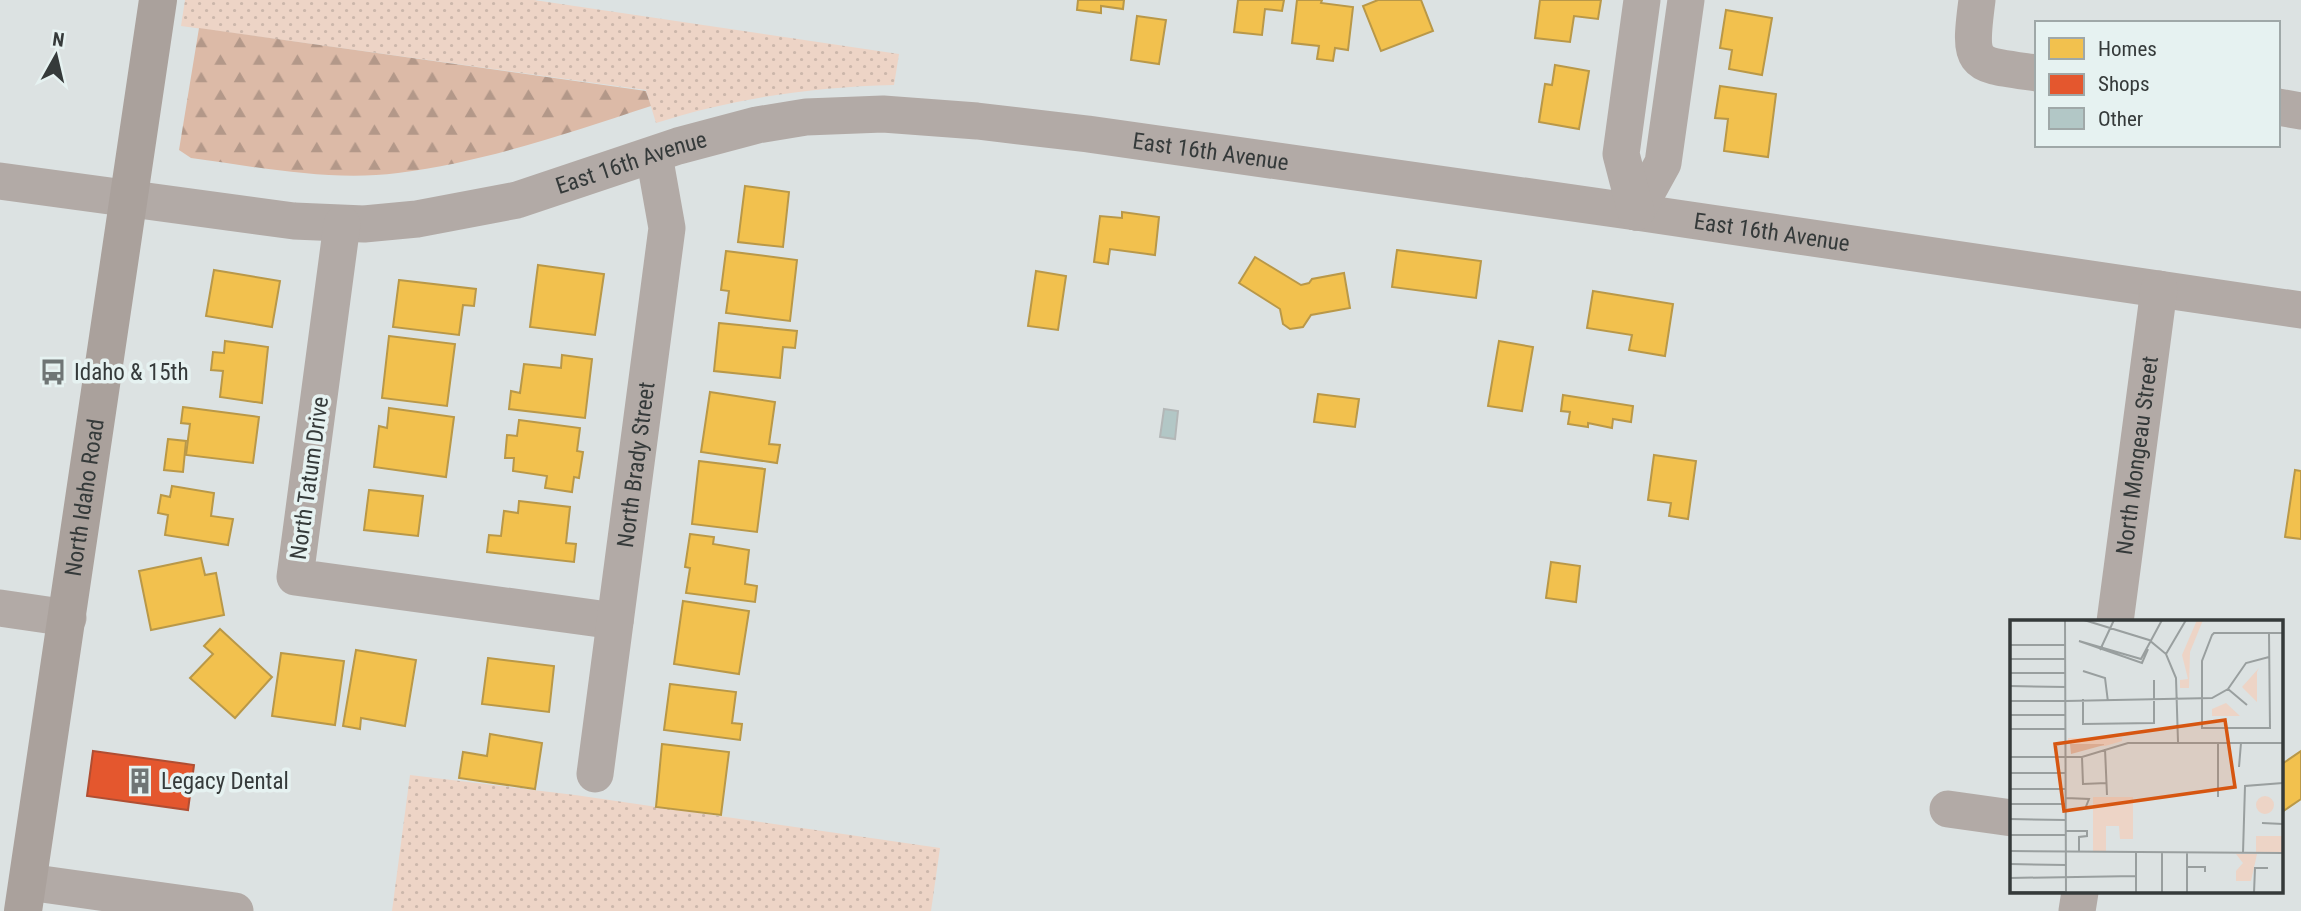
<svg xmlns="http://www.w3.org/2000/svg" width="2301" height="911" font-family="'Roboto Condensed',sans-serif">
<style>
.grass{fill:url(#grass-dots)}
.forest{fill:url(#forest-firs)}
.homes{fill:#f2c14e;stroke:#b99848;stroke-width:2}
.shops{fill:#e4572e;stroke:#b04e32;stroke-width:2}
.building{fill:#b2c7c6;stroke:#b3b7b7;stroke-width:2}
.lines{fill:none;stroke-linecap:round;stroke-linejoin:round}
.minor{stroke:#b2aaa6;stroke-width:37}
.major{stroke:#aaa19c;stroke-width:38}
.labels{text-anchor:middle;stroke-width:7;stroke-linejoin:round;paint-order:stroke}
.street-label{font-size:23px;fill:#353a3a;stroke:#e6f2f1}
.poi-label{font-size:23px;fill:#353a3a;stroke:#e6f2f1;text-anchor:start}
.inset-road{fill:none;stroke:#999f9f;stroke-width:2}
.view{fill:#d65611;fill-opacity:0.15;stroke:#d65611;stroke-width:3.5}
.inset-edge{fill:none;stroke:#353a3a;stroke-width:3.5}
</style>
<defs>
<pattern id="grass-dots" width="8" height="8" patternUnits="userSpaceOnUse" patternTransform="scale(1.75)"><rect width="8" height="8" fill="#edd4c6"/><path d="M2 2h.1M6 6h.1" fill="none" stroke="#ccb7ab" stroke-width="1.8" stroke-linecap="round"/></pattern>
<pattern id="forest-firs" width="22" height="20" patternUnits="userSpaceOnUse" patternTransform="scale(1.75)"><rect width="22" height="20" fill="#dcbaa7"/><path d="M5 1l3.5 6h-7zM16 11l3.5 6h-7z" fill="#b39889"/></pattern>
</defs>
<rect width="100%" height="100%" fill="#dce2e2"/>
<g class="grass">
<path d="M185,0h349l365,54 -5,31c-81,2 -160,13 -238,38l-10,-33 -465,-64z"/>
<path d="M410,775l165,20 365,53 -9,63h-539z"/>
</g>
<path class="forest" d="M199,28l447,63 5,15c-83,27 -165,56 -253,67 -67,9 -140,-6 -207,-15l-12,-8z"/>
<g class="homes">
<path d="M1078,0h46l-1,9 -22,-3v7l-24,-3z"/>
<path d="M1238,0h46l-2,11 -17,-2 -3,26 -28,-3z"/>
<path d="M1297,0h25l-1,3 32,4 -5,43 -13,-2 -2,13 -16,-2 2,-13 -27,-3z"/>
<path d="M1378,0h43l12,31 -52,20 -18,-45z"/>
<path d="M1540,0h61l-3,19 -24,-3 -4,26 -35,-4z"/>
<path d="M1726,10l46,8 -10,57 -33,-6 3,-19 -12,-2z"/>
<path d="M1137,16l29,4 -7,44 -28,-4z"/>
<path d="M1555,65l34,6 -10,58 -40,-7 6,-38 7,1z"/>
<path d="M1720,86l56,8 -8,63 -44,-6 4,-32 -13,-1z"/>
<path d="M745,186l44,6 -6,55 -45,-5z"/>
<path d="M1122,212l37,5 -4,38 -45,-6 -2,15 -14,-2 6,-46 22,2z"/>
<path d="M1397,250l84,11 -5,37 -84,-11z"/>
<path d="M726,251l71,9 -7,61 -64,-8 3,-22 -8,-1z"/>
<path d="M1255,257l46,28 8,-2 3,-4 32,-6 6,35 -39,7 -8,12 -13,2 -7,-5 -3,-15 -41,-26z"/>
<path d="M538,265l66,9 -9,61 -65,-8z"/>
<path d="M214,270l66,11 -8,46 -66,-11z"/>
<path d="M1036,271l30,5 -8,54 -30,-4z"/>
<path d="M399,280l77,9 -2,17 -11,-1 -4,30 -66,-8z"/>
<path d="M1593,291l80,13 -8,52 -36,-6 3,-15 -45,-7z"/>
<path d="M719,323l78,8 -2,17 -12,-1 -3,31 -66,-7z"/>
<path d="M389,336l66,8 -8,62 -65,-8z"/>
<path d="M225,341l43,6 -6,56 -42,-6 3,-26 -12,-1 2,-18 11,1z"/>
<path d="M1499,341l34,6 -11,64 -34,-5z"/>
<path d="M562,355l30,4 -7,59 -76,-9 2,-18 9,2 4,-29 37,4z"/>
<path d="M710,392l65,10 -6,42 11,1 -3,18 -76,-11z"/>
<path d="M1318,394l41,5 -4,28 -41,-5z"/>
<path d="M1563,395l70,11 -2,16 -18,-3 -1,9 -24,-5v4l-20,-3 2,-12 -9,-1z"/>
<path d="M183,407l76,10 -6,46 -67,-8 4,-31 -9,-1z"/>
<path d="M389,408l65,9 -8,60 -72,-10 5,-41 8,2z"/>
<path d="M519,420l61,8 -3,23 6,1 -4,26 -5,-1 -2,15 -27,-4 2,-12 -34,-5 1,-13h-9l2,-23 10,1z"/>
<path d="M168,439l18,2 -3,31 -19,-2z"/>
<path d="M1654,455l42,6 -8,58 -19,-3 2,-13 -23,-3z"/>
<path d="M699,461l66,8 -8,63 -65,-8z"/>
<path d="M2295,470l6,1v68l-16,-2z"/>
<path d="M172,486l42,7 -3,23 22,3 -5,26 -63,-10 3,-20 -10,-2 3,-18 9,2z"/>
<path d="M369,490l54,6 -5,40 -54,-6z"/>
<path d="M519,501l51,6 -4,36 10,1 -2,18 -87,-10 2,-17 12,1 3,-25 14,2z"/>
<path d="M690,534l24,3 -1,7 36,6 -4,34 12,2 -2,16 -69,-9 4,-25 -5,-1z"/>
<path d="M201,558l4,17 11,-2 8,42 -73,15 -12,-59z"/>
<path d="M1551,562l29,4 -4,36 -30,-4z"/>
<path d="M683,601l66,10 -10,63 -65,-10z"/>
<path d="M220,629l52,48 -37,41 -45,-40 23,-24 -9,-8z"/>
<path d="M356,650l60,10 -11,66 -44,-8 -1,11 -17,-3z"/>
<path d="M281,653l63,8 -9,64 -63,-9z"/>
<path d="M488,658l66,8 -5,46 -67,-8z"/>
<path d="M670,684l66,8 -4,31 10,1 -2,16 -76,-10z"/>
<path d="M490,734l52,9 -7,46 -76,-11 4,-26 24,4z"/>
<path d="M662,744l67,8 -8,63 -65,-8z"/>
<path d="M2301,751v48l-19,13v-48z"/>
</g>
<path class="shops" d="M93,751l101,14 -6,45 -101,-14z"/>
<path class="building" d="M1164,409l14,2 -3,28 -15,-2z"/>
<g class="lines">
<g class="minor">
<path d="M1977,0c-9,68 -5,64 60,73"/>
<path d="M2278,107l23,4"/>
<path id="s1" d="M0,181l294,40 70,3 53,-5 100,-19 161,-54 79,-21 49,-8 77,-3 94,7 111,13 548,78 665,98"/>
<path d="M1636,212l27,-49 23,-163"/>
<path d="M1636,212l-15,-58 21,-154"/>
<path d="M342,224l-47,353 320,44"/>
<path d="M0,608l68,10"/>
<path id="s2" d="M2115,622l44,-333"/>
<path id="s3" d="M595,774l72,-546 -13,-73"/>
<path d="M1948,809l64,9"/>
<path d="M28,882l207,29"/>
<path d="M2077,911l3,-19"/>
</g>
<path class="major" id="s4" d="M23,911l135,-911"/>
</g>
<defs>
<g id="bus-bare" transform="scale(2.1)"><path d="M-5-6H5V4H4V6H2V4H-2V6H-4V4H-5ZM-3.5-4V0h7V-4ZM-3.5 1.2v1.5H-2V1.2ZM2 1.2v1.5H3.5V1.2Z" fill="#6f7575" stroke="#e6f2f1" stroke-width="2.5" paint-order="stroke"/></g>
<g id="building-bare" transform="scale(2.1)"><path d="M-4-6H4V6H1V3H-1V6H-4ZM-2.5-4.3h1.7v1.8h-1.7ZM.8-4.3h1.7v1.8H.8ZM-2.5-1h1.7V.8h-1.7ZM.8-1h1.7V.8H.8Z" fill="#6f7575" stroke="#e6f2f1" stroke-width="2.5" paint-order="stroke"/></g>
</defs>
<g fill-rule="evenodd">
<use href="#bus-bare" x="53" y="372"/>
<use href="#building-bare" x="140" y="781"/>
</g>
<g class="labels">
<g class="street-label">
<text dy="8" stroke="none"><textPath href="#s1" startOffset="1230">East 16th Avenue</textPath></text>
<text dy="8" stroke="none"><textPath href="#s1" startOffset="642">East 16th Avenue</textPath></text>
<text dy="8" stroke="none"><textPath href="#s1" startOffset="1797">East 16th Avenue</textPath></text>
<text dy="8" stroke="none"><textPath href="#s2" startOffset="168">North Mongeau Street</textPath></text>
<text dy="8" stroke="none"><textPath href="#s3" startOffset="312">North Brady Street</textPath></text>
<text transform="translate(309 478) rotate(-82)" y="8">North Tatum Drive</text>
<text dy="8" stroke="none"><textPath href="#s4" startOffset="418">North Idaho Road</textPath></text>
</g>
<g class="poi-label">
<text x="74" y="380">Idaho &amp; 15th</text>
<text x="161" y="789">Legacy Dental</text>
</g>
</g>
<g transform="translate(2010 620)">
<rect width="273" height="273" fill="#dce2e2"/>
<path d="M58,118h54v3l-17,5 -37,-2zM246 185a9 9 0 1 1 18 0a9 9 0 1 1-18 0ZM83,177h40v42h-13l-1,-13h-13v25h-13zM246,216h27v16h-27zM226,234h21l-6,27h-15v-10l7,-8z" fill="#edd4c6"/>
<path d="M60,124h34v1l-33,9z" fill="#dcbaa7"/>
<path d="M187,0h6l-13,32 -1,36h-9v-8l8,-1 -6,-24zM249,48l-2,4v30l-15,-15zM216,83l14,13h-28v-7z" fill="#edd4c6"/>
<path class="inset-road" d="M55,0l1,273M74,0l65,20 17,14 10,24 2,64M259,13l1,95h-68v-67l10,-26 2,-2h69M0,25h56M138,29l-6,14 -63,-22 62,18 21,-39M90,30l14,-30M156,34l20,-34M0,39h56M73,51l22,7 3,24M0,53h56M0,66l56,1M218,69l19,16M73,79v25l71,-1v-43M0,81h56M56,81l146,-3 16,-9 18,-26 23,-6M0,95h56M0,109h56M208,123v54M95,129l2,46M0,137h72l46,-14h155M72,137l1,27 24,-1M229,147l2,-24M0,153h56M0,169h56M56,178l23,1 -4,10M0,184h56M0,199l56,1M252,203l21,1M56,211h21v5l-8,1v15M0,215h56M0,231l273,2M126,232v41M177,233v40M233,233l2,-67 38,-3M0,244l56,1M177,247h18v5M0,258l126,-2M0,272h56M152,273v-40M225,273h36M244,273l1,-25h13"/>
<path class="view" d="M215,100l10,67 -171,24 -9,-67z"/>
<rect width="273" height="273" class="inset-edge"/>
</g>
<rect x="2035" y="21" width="245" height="126" fill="#e6f2f1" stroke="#9fa8a8" stroke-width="2"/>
<rect x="2049" y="38" width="35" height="21" fill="#f2c14e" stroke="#9fa8a8" stroke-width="2"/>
<text x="2098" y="56" font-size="21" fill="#353a3a">Homes</text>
<rect x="2049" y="74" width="35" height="21" fill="#e4572e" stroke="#9fa8a8" stroke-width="2"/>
<text x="2098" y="91" font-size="21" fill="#353a3a">Shops</text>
<rect x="2049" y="108" width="35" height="21" fill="#b2c7c6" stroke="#9fa8a8" stroke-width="2"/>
<text x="2098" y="126" font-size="21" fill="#353a3a">Other</text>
<g transform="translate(56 56) rotate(8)" stroke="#e6f2f1" stroke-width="5" paint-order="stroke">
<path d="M0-5L12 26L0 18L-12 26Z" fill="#353a3a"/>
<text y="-10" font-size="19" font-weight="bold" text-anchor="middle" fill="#353a3a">N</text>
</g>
</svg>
